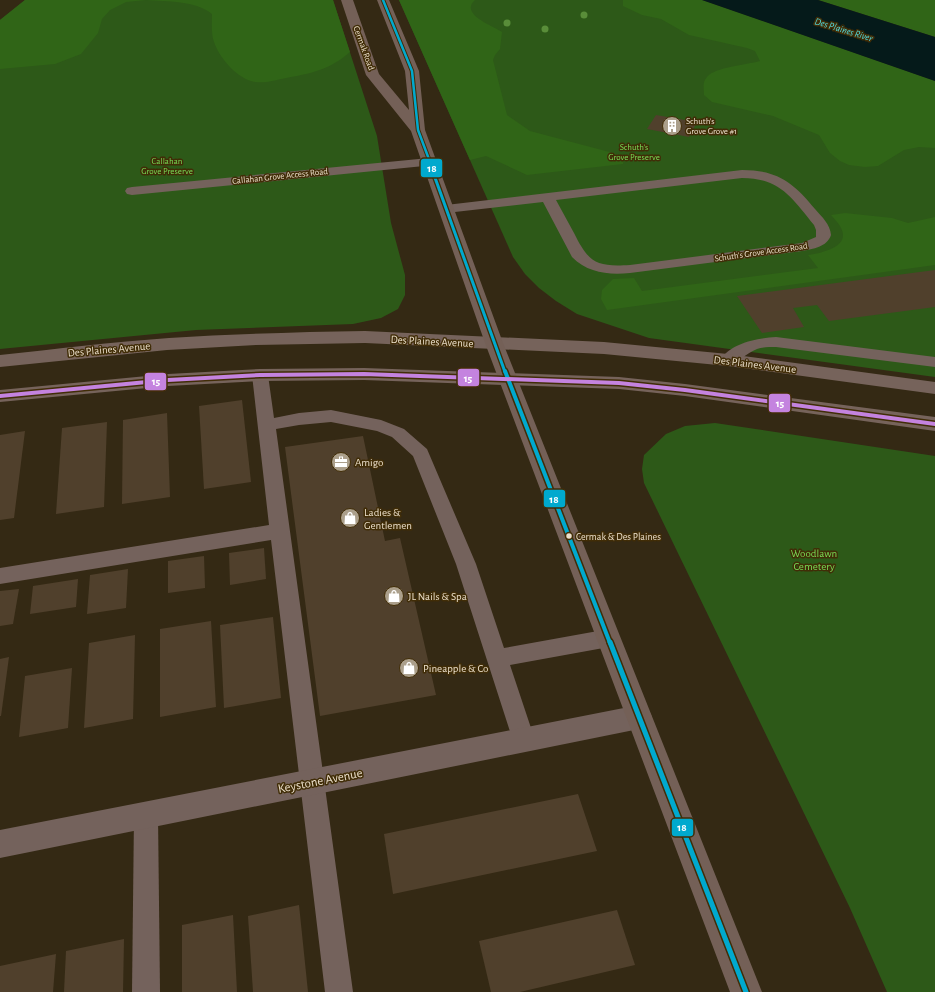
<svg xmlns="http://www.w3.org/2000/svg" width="935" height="992" font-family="'Alegreya Sans',sans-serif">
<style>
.green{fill:#2d5918}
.forest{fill:#306517}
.water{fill:#051a1a}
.building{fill:#50402c}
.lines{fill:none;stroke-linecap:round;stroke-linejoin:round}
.service{fill:#74625c;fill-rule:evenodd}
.minor{fill:#74625c;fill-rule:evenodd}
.secondary{fill:#76635b;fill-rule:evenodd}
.primary{fill:#746057;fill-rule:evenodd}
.bus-1-far3-casing{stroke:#412d07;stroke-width:4.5}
.bus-1-far2-casing{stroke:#412d07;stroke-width:5.5}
.bus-1-far1-casing{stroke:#412d07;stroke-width:7}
.bus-1-casing{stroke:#412d07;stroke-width:8}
.bus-2-casing{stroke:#412d07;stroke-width:7}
.bus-1-far3{stroke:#00a9ce;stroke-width:2.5}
.bus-1-far2{stroke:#00a9ce;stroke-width:3}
.bus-1-far1{stroke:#00a9ce;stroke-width:4}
.bus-1{stroke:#00a9ce;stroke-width:5}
.bus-2{stroke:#c483df;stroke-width:4}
.tree{fill:#598d39}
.bus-dot{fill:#ebdfcb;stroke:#412d07;stroke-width:1.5}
.labels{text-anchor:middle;stroke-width:3;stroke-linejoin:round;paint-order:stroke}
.far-street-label{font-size:9px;fill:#ebdfcb;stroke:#412d07}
.far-poi-label{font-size:9px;fill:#ebdfcb;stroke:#412d07;text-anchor:start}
.far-park-label{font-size:9px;fill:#78de57;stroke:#412d07}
.far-water-label{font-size:10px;font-style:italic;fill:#50dce1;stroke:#412d07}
.bus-label{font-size:10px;fill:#ebdfcb;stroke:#412d07;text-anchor:start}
.street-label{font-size:11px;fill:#ebdfcb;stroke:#412d07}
.poi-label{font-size:11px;fill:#ebdfcb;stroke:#412d07;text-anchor:start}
.park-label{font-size:11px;fill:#78de57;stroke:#412d07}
.near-street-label{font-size:13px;fill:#ebdfcb;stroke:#412d07}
.line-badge{stroke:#412d07;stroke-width:1.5}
.badge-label{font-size:11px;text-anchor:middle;font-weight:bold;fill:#fff}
</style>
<rect width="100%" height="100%" fill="#342914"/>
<g class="green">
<path d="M25,0h308l44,136 14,87 14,52v20l-7,14 -17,9 -28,6 -157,6 -196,19v-329z"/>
<path d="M399,0h303l233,81v296l-286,-39 -72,-24 -21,-13 -17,-13 -14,-14 -12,-17z"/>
<path d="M715,423l220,33v536h-48l-37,-84 -206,-425 -2,-14 2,-14 22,-21 19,-8z"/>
</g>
<g class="forest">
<path d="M25,0h121l-20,2 -16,8 -8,9 -4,14 -17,21 -26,10 -55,5v-49z"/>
<path d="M146,0h187l17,52c-18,16 -36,21 -59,25 -12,2 -28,8 -40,4 -16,-5 -32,-24 -37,-39 -3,-8 -2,-19 -2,-28 -17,-14 -45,-12 -66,-14z"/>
<path d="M399,0h76c-16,14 18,26 27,32l-2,17 -5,6 -2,5 14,55 23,16 87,23 7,5 -1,5 -96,11 -41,-19 -16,4z"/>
<path d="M623,0h79l233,81v67l-16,-1 -15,3 -26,16 -13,1 -16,-2 -9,-4 -10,-8 -11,-18 -46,-19 -61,-14 -8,-7c0,-6 -2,-13 3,-18 8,-10 39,-12 53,-16l-5,-10 -8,-3 -58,-13 -28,-16 -19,-4 -19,-9z"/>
<path d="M818,0h117v37z"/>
<path d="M845,213l47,5 16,5 27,-6v48l-328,45 -6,-11 1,-9 11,-11 21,-1 8,13 176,-23 -10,-13c13,-2 43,-8 33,-27 -2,-5 -7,-9 -10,-13z"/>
</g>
<path class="water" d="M702,0h116l117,37v44z"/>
<g class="building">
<path d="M656,115l41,7 -8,15 -42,-8z"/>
<path d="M935,270v37l-106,14 -12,-16 -24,3 11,19 -42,6 -25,-37z"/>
<path d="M242,400l9,82 -47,7 -5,-83z"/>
<path d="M167,413l3,84 -48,7 1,-84z"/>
<path d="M107,422l-3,85 -48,7 6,-86z"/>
<path d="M25,431l-11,87 -14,2v-85z"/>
<path d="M363,436l22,105 15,-3 36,157 -116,21 -35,-269z"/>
<path d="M264,548l2,31 -36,6 -1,-32z"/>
<path d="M204,556l1,32 -37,5v-32z"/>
<path d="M128,569l-2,39 -39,6 3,-39z"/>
<path d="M78,579l-2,28 -46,7 3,-28z"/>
<path d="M19,589l-6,35 -13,2v-35z"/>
<path d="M273,617l8,81 -57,10 -4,-83z"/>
<path d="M211,621l5,86 -56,10v-88z"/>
<path d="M135,635l-2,84 -49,9 5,-85z"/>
<path d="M9,657l-8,59h-1v-57z"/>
<path d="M72,668l-4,60 -49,9 6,-61z"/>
<path d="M578,794l19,57 -204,43 -9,-60z"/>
<path d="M299,905l9,87h-55l-5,-76z"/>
<path d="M617,910l18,55 -115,27h-29l-12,-51z"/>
<path d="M233,915l4,77h-55v-67z"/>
<path d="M124,939l-1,53h-59l2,-41z"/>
<path d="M56,954l-3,38h-53v-26z"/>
</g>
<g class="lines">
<g class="service">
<path d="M429,158l5,1 1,3 -1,3 -302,30 -5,-1 -2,-3 2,-3 5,-1z"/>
<path d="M742,170c35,0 51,12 73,39 7,8 15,15 16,26 -4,12 -18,14 -29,16l-172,22c-22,2 -42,0 -58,-16l-29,-55 -97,11 -5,-1 -2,-3 2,-3 5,-1zM742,178c38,0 50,20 72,47l2,5v7l-14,6 -172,22c-34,2 -41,-2 -56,-32 -6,-11 -12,-22 -18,-33z"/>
<path d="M776,337l159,20v10l-159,-20c-6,0 -13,0 -19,2 -13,5 -21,18 -35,15l-2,-4c11,-17 37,-22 56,-23z"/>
<path d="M260,370l6,1 2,4 6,43 25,-5 32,-3 50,10 23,9 23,20 49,115 28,84 105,-19 8,3 3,6 -3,6 -8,3 -99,18 25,75 -4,7 -8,3 -8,-3 -59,-183 -43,-108 -21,-19 -15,-6 -46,-9 -32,3 -23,4 77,563h-28l-54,-452 -271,44v-16l269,-43 -17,-150 2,-4z"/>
<path d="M146,803l9,4 3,8 2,177h-28l2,-177 3,-8z"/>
</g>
<path class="minor" d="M639,705l9,4 4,8 -4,8 -9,4 -639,129v-28z"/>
<g class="secondary">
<path d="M365,331l239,11 124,12 207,28v12l-207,-28 -124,-12 -239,-11 -109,2 -89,5 -167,17v-12c56,-6 112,-13 169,-17 65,-4 130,-6 196,-7z"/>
<path d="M364,368l255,9 66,7 250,33v14l-250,-35 -66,-7 -255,-9 -104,1 -92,5 -168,16v-12l168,-16 92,-5z"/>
</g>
<path class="primary" d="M341,0h12l26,74 30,36 -4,-39 -28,-71h12l30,71 6,59 78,213 259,649h-32l-245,-649 -74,-212 -45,-56z"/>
<g class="bus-1-far3-casing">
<path id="bus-1-far3" d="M383,0l29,71 6,59 12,32"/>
</g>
<g class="bus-1-far2-casing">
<path id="bus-1-far2" d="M429,161l76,211"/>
</g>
<g class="bus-1-far1-casing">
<path id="bus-1-far1" d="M505,371l105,272"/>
</g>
<g class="bus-1-casing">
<path id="bus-1" d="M610,642l136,350"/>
</g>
<g class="bus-2-casing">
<path id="bus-2" d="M0,396l168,-16 92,-5 104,-1 255,9 66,7 250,34"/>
</g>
<use href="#bus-1-far3" class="bus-1-far3"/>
<use href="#bus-1-far2" class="bus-1-far2"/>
<use href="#bus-1-far1" class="bus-1-far1"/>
<use href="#bus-1" class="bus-1"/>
<use href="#bus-2" class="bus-2"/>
</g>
<g class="tree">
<circle cx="584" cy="15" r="3.5"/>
<circle cx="507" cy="23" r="3.5"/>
<circle cx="545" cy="29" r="3.5"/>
</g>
<defs>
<g id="building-disc" transform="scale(1)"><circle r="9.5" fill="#ab9f8b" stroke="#412d07"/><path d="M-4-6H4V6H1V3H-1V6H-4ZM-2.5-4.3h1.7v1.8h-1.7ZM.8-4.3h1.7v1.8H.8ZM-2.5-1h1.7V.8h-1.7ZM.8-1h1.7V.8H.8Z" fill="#fff"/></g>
<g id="office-disc" transform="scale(1)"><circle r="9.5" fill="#ab9f8b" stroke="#412d07"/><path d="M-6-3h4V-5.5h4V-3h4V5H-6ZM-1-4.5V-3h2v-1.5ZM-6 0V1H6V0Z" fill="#fff"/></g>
<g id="shop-disc" transform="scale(1)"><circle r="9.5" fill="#ab9f8b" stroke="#412d07"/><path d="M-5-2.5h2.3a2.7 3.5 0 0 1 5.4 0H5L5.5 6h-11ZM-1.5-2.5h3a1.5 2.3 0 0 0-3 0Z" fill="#fff"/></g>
</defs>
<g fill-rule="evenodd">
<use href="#building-disc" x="672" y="126"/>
<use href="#office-disc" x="341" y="462"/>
<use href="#shop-disc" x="350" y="518"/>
<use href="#shop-disc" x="394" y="596"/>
<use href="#shop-disc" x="409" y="668"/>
</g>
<circle class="bus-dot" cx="569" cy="536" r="3.5"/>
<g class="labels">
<g class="far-street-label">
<text transform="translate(364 48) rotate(70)" y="3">Cermak Road</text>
<text transform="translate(280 176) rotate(-6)" y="3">Callahan Grove Access Road</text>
<text transform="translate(761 252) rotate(-8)" y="3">Schuth's Grove Access Road</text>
</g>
<g class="far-poi-label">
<text x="686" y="124">Schuth's<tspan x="686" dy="10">Grove Grove #1</tspan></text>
</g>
<g class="far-park-label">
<text x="634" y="150">Schuth's<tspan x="634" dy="10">Grove Preserve</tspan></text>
<text x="167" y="164">Callahan<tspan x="167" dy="10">Grove Preserve</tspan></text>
</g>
<g class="far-water-label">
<text transform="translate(844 29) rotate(17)" y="4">Des Plaines River</text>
</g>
<g class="bus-label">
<text x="576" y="540">Cermak &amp; Des Plaines</text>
</g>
<g class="street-label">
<text transform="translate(432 341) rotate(3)" y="4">Des Plaines Avenue</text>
<text transform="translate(109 349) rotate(-5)" y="4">Des Plaines Avenue</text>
<text transform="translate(755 364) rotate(7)" y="4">Des Plaines Avenue</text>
</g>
<g class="poi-label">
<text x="355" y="466">Amigo</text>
<text x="364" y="516">Ladies &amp;<tspan x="364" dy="13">Gentlemen</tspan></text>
<text x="408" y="600">JL Nails &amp; Spa</text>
<text x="423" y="672">Pineapple &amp; Co</text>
</g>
<g class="park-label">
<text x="814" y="557">Woodlawn<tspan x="814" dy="13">Cemetery</tspan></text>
</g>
<g class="near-street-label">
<text transform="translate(320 780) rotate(-11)" y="5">Keystone Avenue</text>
</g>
</g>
<g class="line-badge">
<rect x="420" y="158" width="23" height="20" rx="4" fill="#00a9ce"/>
<rect x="457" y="368" width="23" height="19" rx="4" fill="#c483df"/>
<rect x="144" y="372" width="23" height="19" rx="4" fill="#c483df"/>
<rect x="768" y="393" width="23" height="20" rx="4" fill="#c483df"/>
<rect x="543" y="489" width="23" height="19" rx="4" fill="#00a9ce"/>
<rect x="671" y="818" width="23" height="19" rx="4" fill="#00a9ce"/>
</g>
<g class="badge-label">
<text x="432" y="172">18</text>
<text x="468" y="382">15</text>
<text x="156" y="385">15</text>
<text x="780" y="407">15</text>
<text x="554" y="503">18</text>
<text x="682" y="831">18</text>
</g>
</svg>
